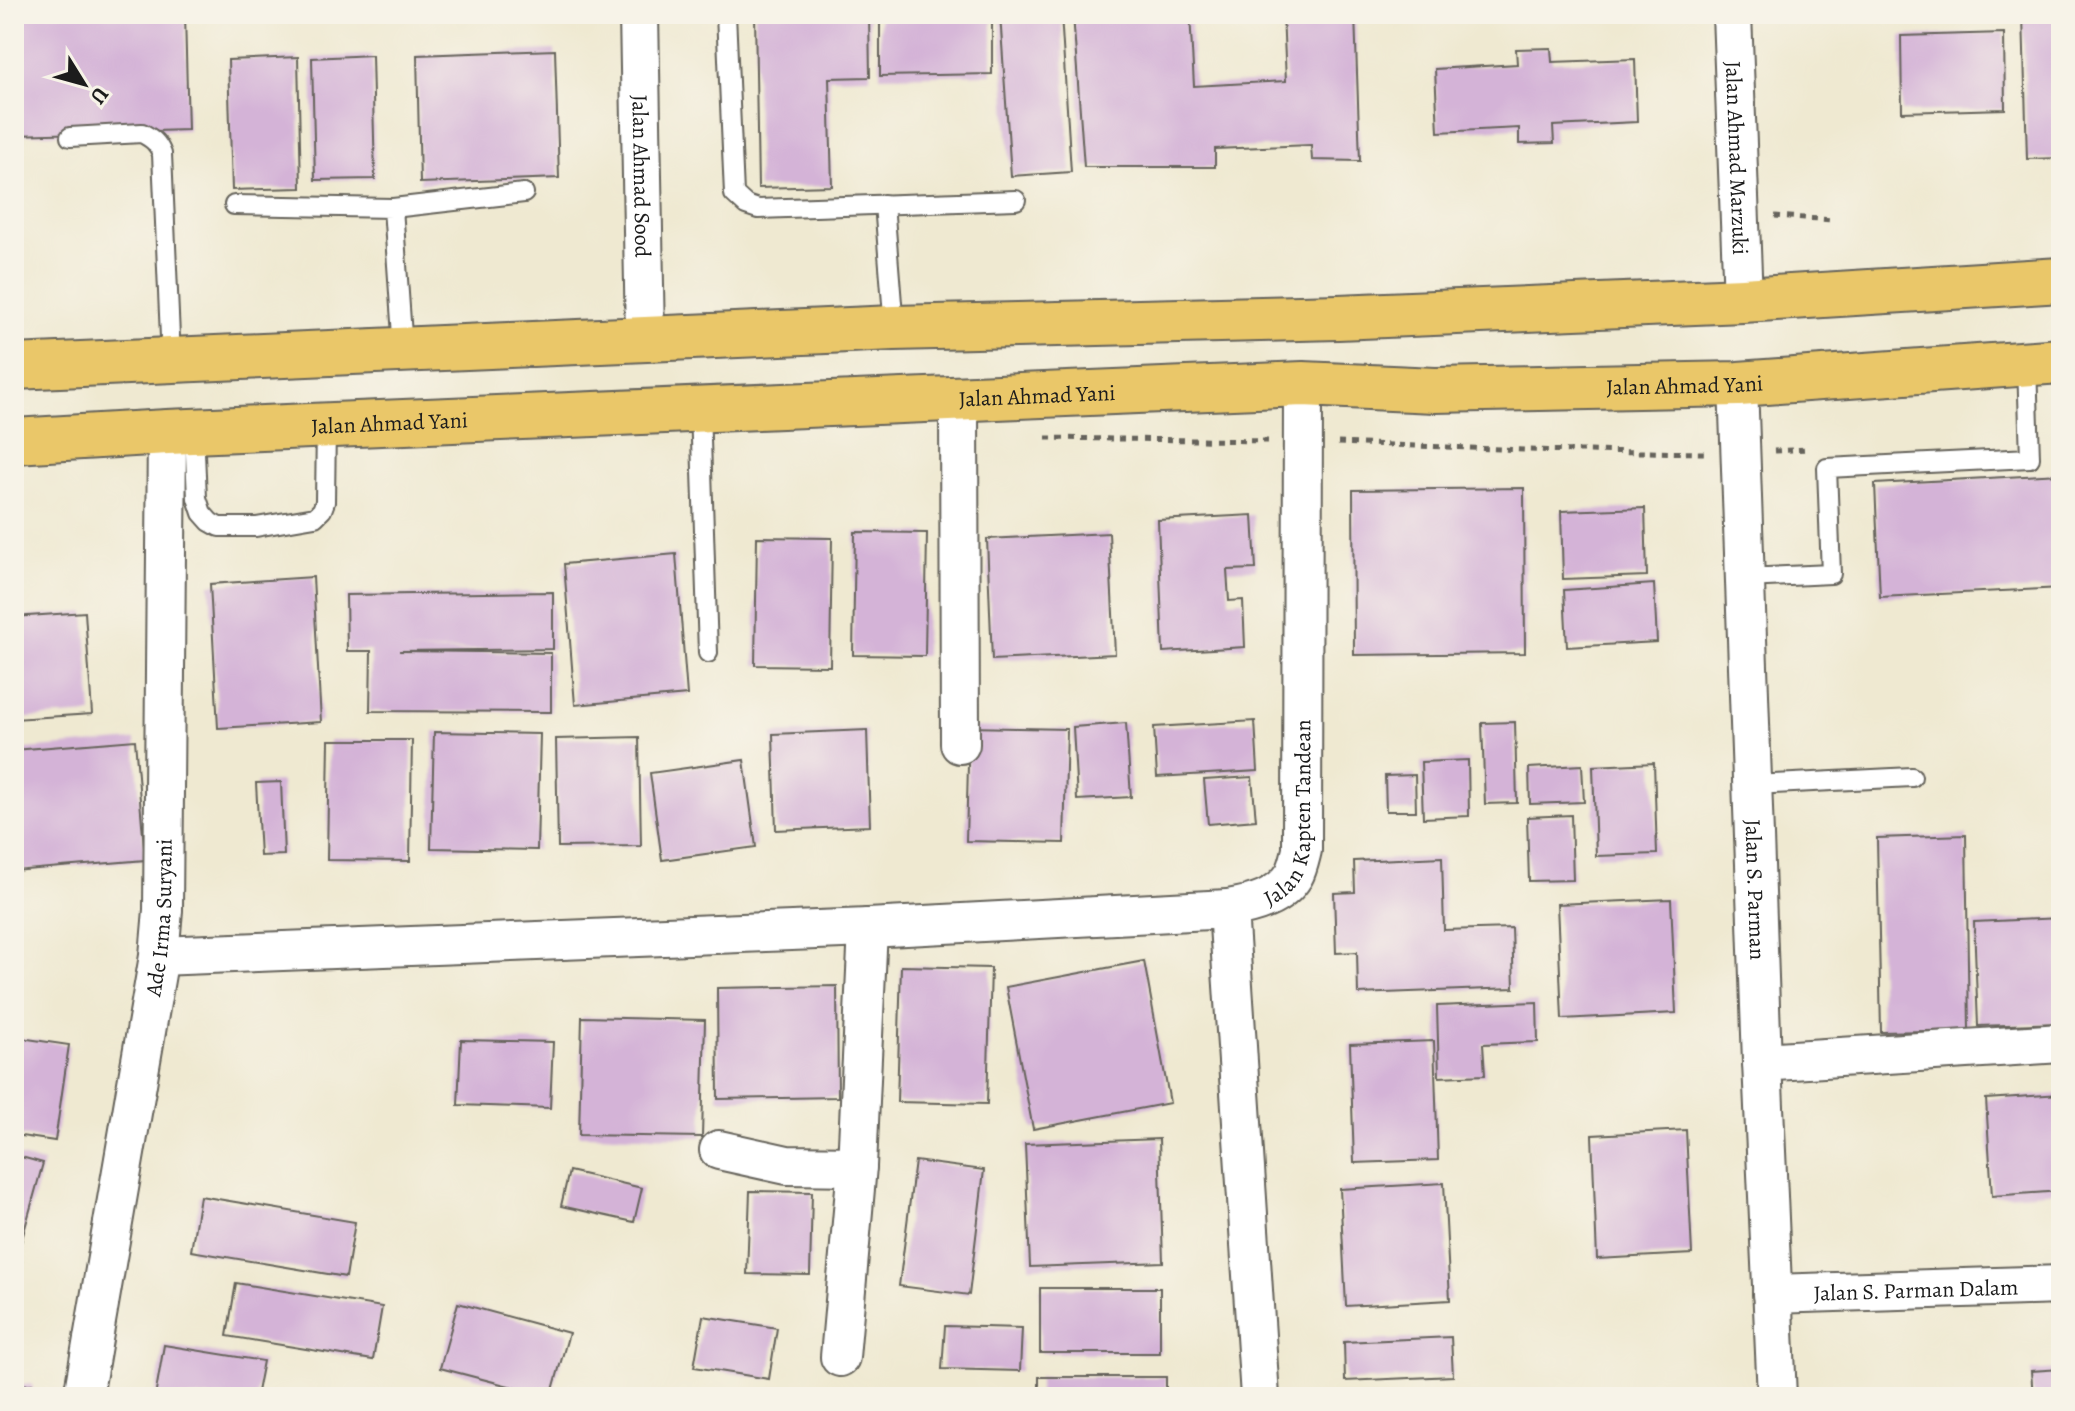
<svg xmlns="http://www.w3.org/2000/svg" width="2075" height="1411" font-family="Alegreya,serif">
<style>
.building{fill:#d4b3d7}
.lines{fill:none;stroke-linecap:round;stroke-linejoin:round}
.lane-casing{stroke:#66645b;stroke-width:22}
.street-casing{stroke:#66645b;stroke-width:42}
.primary-casing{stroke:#66645b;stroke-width:48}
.path{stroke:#66645b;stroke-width:5;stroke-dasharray:6 6;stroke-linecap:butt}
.lane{stroke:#fff;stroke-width:18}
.street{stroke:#fff;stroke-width:38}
.primary{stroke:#eac769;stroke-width:44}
.labels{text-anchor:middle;stroke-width:8;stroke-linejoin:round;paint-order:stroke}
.street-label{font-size:22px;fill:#1c1c1c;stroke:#f7f3e8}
</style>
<rect width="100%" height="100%" fill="#f7f3e8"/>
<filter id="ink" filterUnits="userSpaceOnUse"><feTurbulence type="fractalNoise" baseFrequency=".0125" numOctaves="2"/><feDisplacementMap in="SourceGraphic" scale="16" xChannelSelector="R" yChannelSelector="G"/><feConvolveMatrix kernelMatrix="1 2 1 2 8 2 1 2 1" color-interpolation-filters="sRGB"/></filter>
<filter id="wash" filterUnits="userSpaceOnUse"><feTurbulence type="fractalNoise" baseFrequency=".006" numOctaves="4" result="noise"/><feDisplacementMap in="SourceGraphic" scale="32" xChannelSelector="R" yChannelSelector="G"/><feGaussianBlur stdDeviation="1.8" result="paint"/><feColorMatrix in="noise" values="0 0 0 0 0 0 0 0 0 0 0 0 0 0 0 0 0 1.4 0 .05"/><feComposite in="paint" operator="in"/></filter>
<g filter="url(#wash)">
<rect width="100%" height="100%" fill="#efe9d1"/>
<g id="blocks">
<g class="building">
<path d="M14,14h171l3,116 -174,5z"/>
<path d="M755,14h114l1,63 -41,1 3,108 -74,2z"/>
<path d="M880,14h112v60l-112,2z"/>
<path d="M1000,14h61l10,158 -60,4z"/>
<path d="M1073,14h117l4,72 92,-5 -3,-67h72l5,147 -48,-1 -1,-15 -96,4v18h-131z"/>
<path d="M2023,14h38v144l-34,1z"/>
<path d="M2004,33l1,76 -103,3 -1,-76z"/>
<path d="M1551,48l1,14 83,-3 2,63 -84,4 1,17 -35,1v-16l-81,4 -3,-63 82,-5 -1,-15z"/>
<path d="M555,50l4,128 -139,5 -3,-128z"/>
<path d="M372,55l3,124 -60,1 -3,-122z"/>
<path d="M298,57l3,131 -69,2 -4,-130z"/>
<path d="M2061,474v114l-181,9 -5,-113z"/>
<path d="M1524,488l1,165 -171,2 -1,-165z"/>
<path d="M1645,508l2,68 -84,3 -2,-68z"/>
<path d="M1253,515l3,54 -29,1 2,31 14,-1 2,47 -82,5 -5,-132z"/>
<path d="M855,532l72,1 -2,123 -72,-1z"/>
<path d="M1109,533l6,121 -123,6 -5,-121z"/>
<path d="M757,537l75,1 -2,128 -75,-1z"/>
<path d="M676,554l11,141 -112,10 -11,-141z"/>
<path d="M313,577l8,145 -103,6 -8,-144z"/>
<path d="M1654,584l3,58 -90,5 -3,-57z"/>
<path d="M553,592v57l-154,2 152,2v59l-181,-1 1,-60h-24l-1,-56z"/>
<path d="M85,612l7,102 -78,5v-102z"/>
<path d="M1255,721l3,50 -101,6 -3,-50z"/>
<path d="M1515,722l2,81 -32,1 -3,-81z"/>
<path d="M1126,723l5,74 -54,3 -4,-73z"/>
<path d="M969,727l98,2 -3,114 -98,-2z"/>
<path d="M867,730l3,96 -94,4 -3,-96z"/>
<path d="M434,732l106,2 -3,116 -106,-2z"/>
<path d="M639,737l2,109 -83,1 -2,-108z"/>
<path d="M135,740l10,120 -131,11v-121z"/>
<path d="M329,740h83l-2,121 -83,-1z"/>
<path d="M744,760l12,87 -94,13 -12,-87z"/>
<path d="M1468,760l1,56 -46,2 -2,-56z"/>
<path d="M1654,763l3,91 -61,2 -3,-90z"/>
<path d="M1582,765l2,37 -54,2 -1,-36z"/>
<path d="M1415,775l1,36h-30l-1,-35z"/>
<path d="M1252,777l4,43 -48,4 -4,-44z"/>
<path d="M281,782l3,73 -24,1 -4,-73z"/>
<path d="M1571,815l2,65 -44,1 -2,-64z"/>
<path d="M1966,835l3,195 -88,2 -4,-194z"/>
<path d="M1442,857l2,73 68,-2 2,60 -156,6 -1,-42 -21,1 -2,-60 21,-1 -1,-31z"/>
<path d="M1671,899l5,114 -114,6 -5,-115z"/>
<path d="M2061,918v105l-83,3 -4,-104z"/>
<path d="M1144,961l26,142 -137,26 -27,-142z"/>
<path d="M901,966l90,2 -4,136 -90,-2z"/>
<path d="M837,986l1,111 -120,2 -1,-111z"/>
<path d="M1537,1002l1,40 -55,2 2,31 -46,2 -2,-71z"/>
<path d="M582,1017l123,3 -3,117 -123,-2z"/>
<path d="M14,1037l55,8 -14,96 -41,-6z"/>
<path d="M461,1040l92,2 -3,66 -92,-3z"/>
<path d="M1434,1041l4,119 -84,3 -4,-119z"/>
<path d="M2061,1094v97l-69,5 -6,-97z"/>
<path d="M1686,1130l6,124 -95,5 -5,-124z"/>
<path d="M1159,1139l4,123 -133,5 -5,-123z"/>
<path d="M14,1155l29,8 -23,83 -6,-1z"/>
<path d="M915,1161l69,9 -15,125 -70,-9z"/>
<path d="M569,1171l73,17 -8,34 -73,-16z"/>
<path d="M1444,1183l6,117 -104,6 -6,-117z"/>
<path d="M750,1191l62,1 -2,83 -63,-1z"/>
<path d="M200,1196l155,26 -9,55 -155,-26z"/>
<path d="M14,1260l8,2 -7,25h-1z"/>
<path d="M236,1283l146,24 -9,53 -146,-24z"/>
<rect x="1040" y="1288" width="120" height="65"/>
<path d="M458,1303l111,30 -18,64 -111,-29z"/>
<path d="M703,1316l74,12 -8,51 -75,-12z"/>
<path d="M945,1326l77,2 -2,43 -78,-2z"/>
<path d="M1451,1337l2,39 -108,5 -1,-39z"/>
<path d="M164,1345l99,16 -7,36h-101z"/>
<path d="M2061,1369v28h-28l-2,-26z"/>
<rect x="1039" y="1377" width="127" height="20"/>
<path d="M32,1384l2,13h-20v-11z"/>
</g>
</g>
</g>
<g filter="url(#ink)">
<use href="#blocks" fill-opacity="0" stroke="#66645b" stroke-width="2"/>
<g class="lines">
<g class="lane-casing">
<g id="lane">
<path d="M726,14l8,180 12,11 12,4 258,-9"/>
<path d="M70,137l72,-4c11,6 16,10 20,21l9,206"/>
<path d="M884,204l10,124"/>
<path d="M234,205l159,3 10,142"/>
<path d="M393,208l131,-15"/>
<path d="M700,409l8,244"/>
<path d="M194,431l3,67 5,15 8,9 9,5h37l59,-10 7,-7 3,-8 1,-77"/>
<path d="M1745,578l86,-4 -4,-106 203,-10 -3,-94"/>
<path d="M1752,785l160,-8"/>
</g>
</g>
<g class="street-casing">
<g id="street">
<path id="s1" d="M639,14l6,325"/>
<path id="s2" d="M1732,14l11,286"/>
<path id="s3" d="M1738,384l24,678 15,335"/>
<path d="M959,398l1,346"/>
<path d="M1228,909l32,488"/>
<path id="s4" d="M159,956l709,-28 360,-19c25,-4 52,-11 66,-34 4,-7 6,-17 8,-25l1,-466"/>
<path d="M1762,1062l299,-19"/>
<path d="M719,1150l68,15 70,1 11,-238"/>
<path id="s5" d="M1772,1294l289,-9"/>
<path d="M840,1357l17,-191"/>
<path id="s6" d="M83,1397l76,-441 4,-46 4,-478"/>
</g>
</g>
<g class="primary-casing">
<g id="primary">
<path d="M14,367l880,-39 444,-11 405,-17 318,-20"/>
<path id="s7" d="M14,441l153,-9 1136,-48 132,6 303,-6 323,-23"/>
</g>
</g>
<g class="path">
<path d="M1775,216l59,4"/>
<path d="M1046,438l222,3"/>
<path d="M1338,443l186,7 180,3"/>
<path d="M1774,451l34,-2"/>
</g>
<use href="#lane" class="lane"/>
<use href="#street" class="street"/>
<use href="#primary" class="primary"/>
</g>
</g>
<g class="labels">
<g class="street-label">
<text dy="8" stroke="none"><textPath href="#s2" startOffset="144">Jalan Ahmad Marzuki</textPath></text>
<text dy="8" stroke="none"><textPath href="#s1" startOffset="162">Jalan Ahmad Sood</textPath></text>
<text dy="8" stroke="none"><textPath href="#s7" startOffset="1672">Jalan Ahmad Yani</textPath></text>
<text dy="8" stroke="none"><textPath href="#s7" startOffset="1024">Jalan Ahmad Yani</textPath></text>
<text dy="8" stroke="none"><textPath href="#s7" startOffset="376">Jalan Ahmad Yani</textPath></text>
<text dy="8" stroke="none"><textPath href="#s4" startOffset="1206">Jalan Kapten Tandean</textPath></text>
<text dy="8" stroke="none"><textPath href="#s3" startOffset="506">Jalan S. Parman</textPath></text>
<text dy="8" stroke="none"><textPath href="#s6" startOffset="486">Ade Irma Suryani</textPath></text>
<text dy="8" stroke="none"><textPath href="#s5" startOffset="144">Jalan S. Parman Dalam</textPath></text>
</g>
</g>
<rect width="2075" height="1411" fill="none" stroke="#f7f3e8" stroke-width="48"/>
<g transform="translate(84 84) rotate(127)" stroke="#f7f3e8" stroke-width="6" paint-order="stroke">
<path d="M0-6L14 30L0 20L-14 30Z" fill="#1c1c1c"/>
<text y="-12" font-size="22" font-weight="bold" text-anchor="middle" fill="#1c1c1c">U</text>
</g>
</svg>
